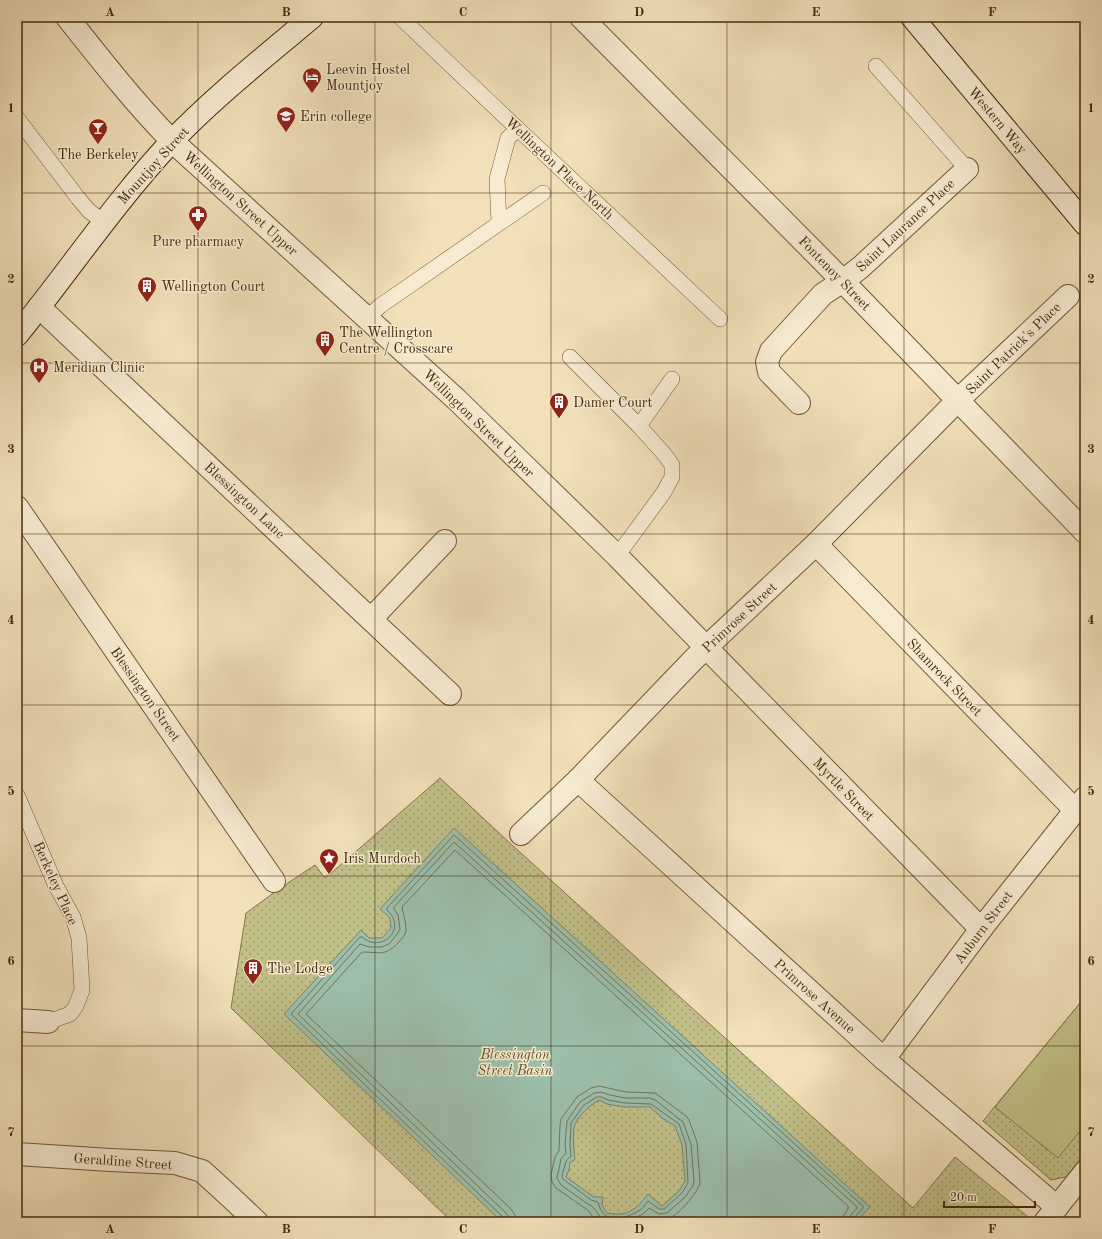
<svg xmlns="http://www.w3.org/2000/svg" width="1102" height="1239" font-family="'Old Standard TT',serif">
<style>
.park{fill:url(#park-dots);stroke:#84764a}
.pitch{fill:#c2c089;stroke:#84764a}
.water{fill:#9cbeaa;stroke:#79836b;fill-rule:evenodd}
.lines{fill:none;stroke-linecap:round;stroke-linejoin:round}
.shore{stroke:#70745b;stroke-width:1}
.lane-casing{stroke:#705837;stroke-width:16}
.street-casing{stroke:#705837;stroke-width:24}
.secondary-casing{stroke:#452b0c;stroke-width:24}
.lane{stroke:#f6ebd1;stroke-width:15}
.street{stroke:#f6ebd1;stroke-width:22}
.secondary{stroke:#f6ebd1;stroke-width:22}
.grid{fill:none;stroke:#452b0c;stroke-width:1;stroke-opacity:0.55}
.labels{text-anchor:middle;stroke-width:3;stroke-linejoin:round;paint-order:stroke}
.poi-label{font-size:14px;fill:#452b0c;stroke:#f6ebd1;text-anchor:start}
.street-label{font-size:14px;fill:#452b0c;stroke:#f6ebd1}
.park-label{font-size:14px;font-style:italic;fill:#64502b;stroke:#f6ebd1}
.neatline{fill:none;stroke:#452b0c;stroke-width:1.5}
.grid-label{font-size:13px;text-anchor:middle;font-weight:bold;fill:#452b0c}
</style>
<defs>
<pattern id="park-dots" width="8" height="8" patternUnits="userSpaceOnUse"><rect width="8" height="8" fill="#c2c089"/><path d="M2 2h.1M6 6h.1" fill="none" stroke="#9f9c6e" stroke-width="1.8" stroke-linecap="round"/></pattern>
</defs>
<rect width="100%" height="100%" fill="#f1e0b8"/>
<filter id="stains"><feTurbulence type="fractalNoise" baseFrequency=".005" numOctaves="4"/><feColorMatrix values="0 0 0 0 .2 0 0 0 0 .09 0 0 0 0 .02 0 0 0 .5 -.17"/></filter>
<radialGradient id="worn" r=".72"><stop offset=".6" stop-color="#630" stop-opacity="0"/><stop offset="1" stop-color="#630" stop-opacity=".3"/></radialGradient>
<g class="park">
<path d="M440,778l72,67 401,363 42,-51 78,64 -1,1h-580l-221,-214 15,-95 33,-24 36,-24 9,12 5,-2z"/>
<path d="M1085,997v156l-19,24 -15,3 -68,-59z"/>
</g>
<path class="pitch" d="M1085,997v128l-27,33 -63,-51z"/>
<path class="water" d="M454,828l416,379 -14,15h-354l-218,-208 77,-84 8,8h13l9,-10 -1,-10 -10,-9zM599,1100l8,4 17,3h26l12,11 13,8 7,19 3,36 -6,10 -17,15 -14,-12c-12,16 -21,23 -41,19l-5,-8 1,-8h-9l-28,-20 3,-7 1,-8 5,-2c-1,-9 -3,-28 0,-35 4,-11 15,-19 24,-25z"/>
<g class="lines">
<g class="shore">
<path d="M597,1097h4l7,3 17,3 26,1 28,20 7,20 2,39 -6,10 -18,16h-5l-11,-8c-3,3 -4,7 -8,9 -16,10 -37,15 -42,-8l-7,-2 -28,-21 -1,-3 4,-15 5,-5 -1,-11 1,-22 12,-17z"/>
<path d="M505,1222l-2,-5 -212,-203 69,-77h2c19,17 46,-8 25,-27v-2l67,-73 409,371v2l-9,10v4"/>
<path d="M510,1222l-1,-5 -2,-3 -209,-200 62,-70 9,3h13l7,-3 9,-11 2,-4 -2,-14 -4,-6v-2l60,-65 402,364 1,2 -7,8 -1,6"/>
<path d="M516,1222l-1,-7 -4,-6 -205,-195 56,-62c17,0 23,5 37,-10 3,-4 7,-7 7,-13 0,-8 -3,-15 -4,-22l53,-57 393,356v3l-4,6 -1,7"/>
<path d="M596,1222l-7,-11 -33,-23 -4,-6 -1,-7 4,-18 4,-6 1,-26 1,-6 16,-22 14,-9 8,-2 27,6 29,1 31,23 3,4 8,22 3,41c-3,11 -23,34 -34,37 -6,1 -11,-1 -16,-3l-9,5"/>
<path d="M608,1222c-11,-3 -10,-14 -20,-18l-27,-19 -4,-7 4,-19 5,-6 -1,-9 2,-23 13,-19 14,-9 7,-1 9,3 15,3h25l5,2 28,22 8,22 3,37 -1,5 -8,11 -18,16 -8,1 -10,-6 -6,6 -16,8"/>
</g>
<g class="lane-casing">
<g id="lane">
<path d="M400,17l118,112 202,190"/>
<path d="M876,66l91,103"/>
<path d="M17,118l61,80 11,13 15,11"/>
<path d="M499,223l-2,-44 11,-41 10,-9"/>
<path d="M367,318l13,-12 163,-113"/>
<path d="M570,357l69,69 26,29 7,10v12l-8,15 -47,64"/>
<path d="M639,426l33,-47"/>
<path d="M17,795l39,91 17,31 6,21 3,52 -6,16 -6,8 -22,8"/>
</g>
</g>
<g class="street-casing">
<g id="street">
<path d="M67,17c34,43 67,85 105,124l284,258 161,157 364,373"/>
<path d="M581,17l248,250 256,265"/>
<path d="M39,307l411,387"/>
<path d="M799,403l-30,-31 -2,-10 4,-11 52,-57 20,-13 18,-14 106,-98"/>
<path d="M17,507l257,374"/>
<path d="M816,544l259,266"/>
<path d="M371,619l74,-78"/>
<path d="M578,780l306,279 173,148"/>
<path d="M521,834l57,-54 116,-121 122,-115 142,-144 110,-104"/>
<path d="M17,1020l31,2"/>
<path d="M884,1059l97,-130 104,-131"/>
<path d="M17,1154l93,6 65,3 27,8 22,20 33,31"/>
<path d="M1045,1222l40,-50"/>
</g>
</g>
<g class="secondary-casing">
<g id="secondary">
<path d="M912,17l173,207"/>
<path d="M17,335c52,-64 98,-133 155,-194 43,-45 93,-84 140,-124"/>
</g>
</g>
<use href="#lane" class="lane"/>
<use href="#street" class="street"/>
<use href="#secondary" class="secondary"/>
</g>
<path class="grid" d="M198,17v1205M375,17v1205M551,17v1205M727,17v1205M904,17v1205M17,193h1068M17,363h1068M17,534h1068M17,705h1068M17,876h1068M17,1046h1068"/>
<defs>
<g id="hotel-pin" transform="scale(1)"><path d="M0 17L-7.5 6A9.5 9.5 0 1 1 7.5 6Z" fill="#8f2418" stroke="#f6ebd1"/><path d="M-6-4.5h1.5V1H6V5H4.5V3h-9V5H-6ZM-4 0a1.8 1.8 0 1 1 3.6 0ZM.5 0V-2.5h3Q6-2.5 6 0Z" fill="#fff"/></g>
<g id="university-pin" transform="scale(1)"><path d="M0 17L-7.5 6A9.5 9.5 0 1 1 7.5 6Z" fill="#8f2418" stroke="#f6ebd1"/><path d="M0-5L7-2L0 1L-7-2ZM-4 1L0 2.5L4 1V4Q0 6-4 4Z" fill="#fff"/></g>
<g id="bar-pin" transform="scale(1)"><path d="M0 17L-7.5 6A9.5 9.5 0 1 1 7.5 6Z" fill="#8f2418" stroke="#f6ebd1"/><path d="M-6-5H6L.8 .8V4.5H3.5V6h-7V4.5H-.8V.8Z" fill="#fff"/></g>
<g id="pharmacy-pin" transform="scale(1)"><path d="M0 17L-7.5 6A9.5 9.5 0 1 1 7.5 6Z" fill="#8f2418" stroke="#f6ebd1"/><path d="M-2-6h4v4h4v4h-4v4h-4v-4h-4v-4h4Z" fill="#fff"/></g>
<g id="building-pin" transform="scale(1)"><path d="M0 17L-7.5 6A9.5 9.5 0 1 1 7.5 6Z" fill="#8f2418" stroke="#f6ebd1"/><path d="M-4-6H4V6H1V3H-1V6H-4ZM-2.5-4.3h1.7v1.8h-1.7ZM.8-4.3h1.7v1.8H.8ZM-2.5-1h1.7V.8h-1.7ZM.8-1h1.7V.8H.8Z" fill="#fff"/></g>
<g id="hospital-pin" transform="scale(1)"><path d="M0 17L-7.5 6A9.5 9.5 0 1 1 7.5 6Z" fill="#8f2418" stroke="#f6ebd1"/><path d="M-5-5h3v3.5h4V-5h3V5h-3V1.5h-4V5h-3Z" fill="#fff"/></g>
<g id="sight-pin" transform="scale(1)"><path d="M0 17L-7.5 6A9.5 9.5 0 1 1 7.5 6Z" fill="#8f2418" stroke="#f6ebd1"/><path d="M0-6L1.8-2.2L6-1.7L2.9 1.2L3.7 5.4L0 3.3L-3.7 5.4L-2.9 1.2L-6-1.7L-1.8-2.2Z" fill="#fff"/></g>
</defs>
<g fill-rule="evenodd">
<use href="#hotel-pin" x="312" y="77"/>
<use href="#university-pin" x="286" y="116"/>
<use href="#bar-pin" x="98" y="128"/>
<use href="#pharmacy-pin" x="198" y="215"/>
<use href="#building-pin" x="147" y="286"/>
<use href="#building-pin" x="325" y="340"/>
<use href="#hospital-pin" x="39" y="367"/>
<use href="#building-pin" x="559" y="402"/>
<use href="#sight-pin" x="329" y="858"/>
<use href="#building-pin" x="253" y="968"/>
</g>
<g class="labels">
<g class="poi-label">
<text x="326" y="74">Leevin Hostel<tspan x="326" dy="16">Mountjoy</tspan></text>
<text x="300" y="121">Erin college</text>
<text x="98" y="159" text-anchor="middle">The Berkeley</text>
<text x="198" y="246" text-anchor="middle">Pure pharmacy</text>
<text x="161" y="291">Wellington Court</text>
<text x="339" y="337">The Wellington<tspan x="339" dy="16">Centre / Crosscare</tspan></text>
<text x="53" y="372">Meridian Clinic</text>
<text x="573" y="407">Damer Court</text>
<text x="343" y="863">Iris Murdoch</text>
<text x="267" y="973">The Lodge</text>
</g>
<g class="street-label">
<text transform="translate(998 120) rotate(50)" y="5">Western Way</text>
<text transform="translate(153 165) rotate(-48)" y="5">Mountjoy Street</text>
<text transform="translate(560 168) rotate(43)" y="5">Wellington Place North</text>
<text transform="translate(241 203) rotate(42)" y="5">Wellington Street Upper</text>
<text transform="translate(905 225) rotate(-43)" y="5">Saint Laurance Place</text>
<text transform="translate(835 273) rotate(46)" y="5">Fontenoy Street</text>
<text transform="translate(1013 348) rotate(-44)" y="5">Saint Patrick's Place</text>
<text transform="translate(479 423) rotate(44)" y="5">Wellington Street Upper</text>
<text transform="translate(245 500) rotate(43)" y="5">Blessington Lane</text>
<text transform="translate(739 617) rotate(-43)" y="5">Primrose Street</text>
<text transform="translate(945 677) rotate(46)" y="5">Shamrock Street</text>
<text transform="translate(146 694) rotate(55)" y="5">Blessington Street</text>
<text transform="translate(844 789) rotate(46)" y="5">Myrtle Street</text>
<text transform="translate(56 883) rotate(66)" y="5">Berkeley Place</text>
<text transform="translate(983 927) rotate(-53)" y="5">Auburn Street</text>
<text transform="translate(815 996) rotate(42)" y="5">Primrose Avenue</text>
<text transform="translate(123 1161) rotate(4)" y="5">Geraldine Street</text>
</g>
<g class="park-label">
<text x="515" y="1059">Blessington<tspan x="515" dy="16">Street Basin</tspan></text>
</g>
</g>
<rect width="1102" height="1239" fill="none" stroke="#f1e0b8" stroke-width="44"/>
<path d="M944 1201v6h91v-6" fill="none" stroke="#452b0c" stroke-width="2"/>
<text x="950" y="1201" font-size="12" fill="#452b0c" stroke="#f6ebd1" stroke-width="3" paint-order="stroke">20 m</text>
<rect x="22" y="22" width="1058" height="1195" class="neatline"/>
<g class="grid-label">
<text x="110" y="16">A</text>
<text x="286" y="16">B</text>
<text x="463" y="16">C</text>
<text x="639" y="16">D</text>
<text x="816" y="16">E</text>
<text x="992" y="16">F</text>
<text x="11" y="112">1</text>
<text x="1091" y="112">1</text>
<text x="11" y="283">2</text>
<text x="1091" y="283">2</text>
<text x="11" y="453">3</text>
<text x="1091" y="453">3</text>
<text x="11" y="624">4</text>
<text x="1091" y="624">4</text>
<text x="11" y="795">5</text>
<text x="1091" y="795">5</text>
<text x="11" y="965">6</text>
<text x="1091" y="965">6</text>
<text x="11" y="1136">7</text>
<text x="1091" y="1136">7</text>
<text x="110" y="1233">A</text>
<text x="286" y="1233">B</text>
<text x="463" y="1233">C</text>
<text x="639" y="1233">D</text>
<text x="816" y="1233">E</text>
<text x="992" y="1233">F</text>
</g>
<rect width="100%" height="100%" filter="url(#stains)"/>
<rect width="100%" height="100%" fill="url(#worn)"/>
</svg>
